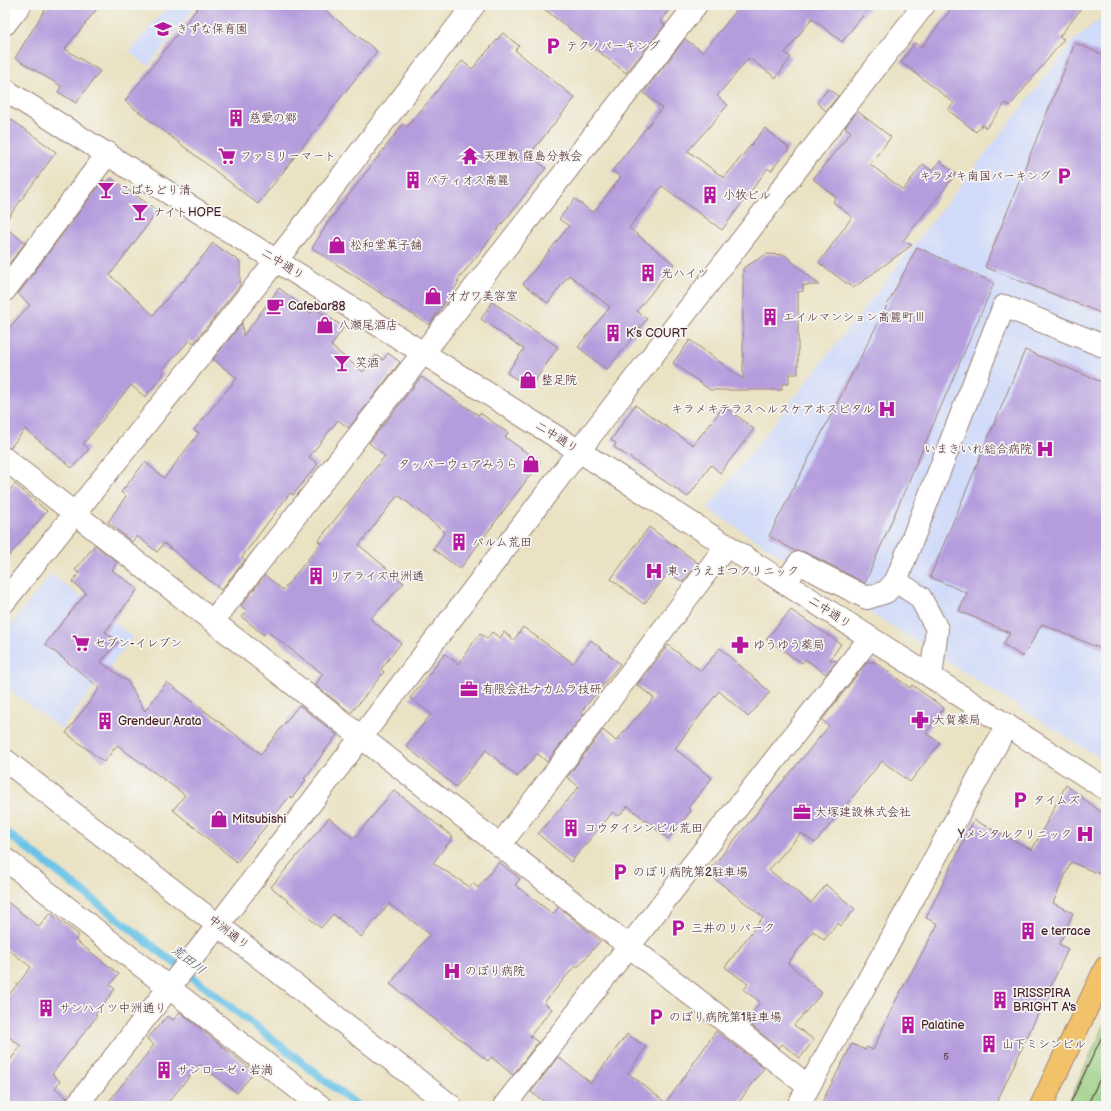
<svg xmlns="http://www.w3.org/2000/svg" width="1111" height="1111" font-family="'Balsamiq Sans','Klee One',sans-serif">
<style>
.built{fill:#d0daf9}
.green{fill:#97ce80;stroke:#707656}
.lines{fill:none;stroke-linecap:round;stroke-linejoin:round}
.stream{stroke:#69c3e7;stroke-width:8}
.building{fill:#b59ddd}
.minor-casing{stroke:#9a8077;stroke-width:24}
.major-casing{stroke:#9a8077;stroke-width:24}
.minor{stroke:#fff;stroke-width:22}
.major{stroke:#f2c26a;stroke-width:22}
.tram{stroke:#4a1f2b;stroke-width:1}
.labels{text-anchor:middle;stroke-width:3.5;stroke-linejoin:round;paint-order:stroke}
.number-label{font-size:10px;fill:#653e58}
.poi-label{font-size:12px;fill:#4a1f2b;stroke:#f6f6f2;text-anchor:start}
.street-label{font-size:12px;fill:#4a1f2b;stroke:#f6f6f2}
.water-label{font-size:13px;font-style:italic;fill:#535063;stroke:#f6f6f2}
</style>
<rect width="100%" height="100%" fill="#f6f6f2"/>
<filter id="ink" filterUnits="userSpaceOnUse"><feTurbulence type="fractalNoise" baseFrequency=".025" numOctaves="2"/><feDisplacementMap in="SourceGraphic" scale="8" xChannelSelector="R" yChannelSelector="G"/><feConvolveMatrix kernelMatrix="1 2 1 2 8 2 1 2 1" color-interpolation-filters="sRGB"/></filter>
<filter id="wash" filterUnits="userSpaceOnUse"><feTurbulence type="fractalNoise" baseFrequency=".012" numOctaves="4" result="noise"/><feDisplacementMap in="SourceGraphic" scale="16" xChannelSelector="R" yChannelSelector="G"/><feGaussianBlur stdDeviation="0.9" result="paint"/><feColorMatrix in="noise" values="0 0 0 0 0 0 0 0 0 0 0 0 0 0 0 0 0 1.4 0 .05"/><feComposite in="paint" operator="in"/></filter>
<g filter="url(#wash)">
<rect width="100%" height="100%" fill="#eae2c3"/>
<g class="built">
<path d="M168,5h28l-48,61 -18,-14z"/>
<path d="M1106,14v748l-399,-253 369,-471z"/>
<path d="M51,574l82,63 -72,92 -56,-43v-53z"/>
</g>
<path class="green" d="M1106,1022v68l-7,16h-32z"/>
<g class="lines">
<path class="stream" d="M5,831l353,275"/>
</g>
<g id="blocks">
<g class="building">
<path d="M48,5h52l-35,44 35,22 -24,32 -18,-11 3,-6 -46,-28z"/>
<path d="M200,5h118l59,46 -119,153 -133,-103z"/>
<path d="M539,5h134l-13,16 5,4 -39,48z"/>
<path d="M741,5h130l-29,37 -30,-24 -27,35 6,4 -15,21 -27,-20 -32,38 11,9 -40,46 36,27 41,-50 24,20 -18,23 -3,-3 -46,62 -60,-44 -33,42 45,36 -37,47 10,8 -40,51 -29,-23 32,-40 -41,-32 -21,28 -25,-19 46,-58 -10,-7 16,-20 18,14 28,-36 -9,-6 50,-63 -18,-15 2,-4 39,-50 18,13z"/>
<path d="M954,5h130l-25,32 5,2 -54,67 -4,-3 -20,25 -4,-3 -6,7 -28,-22 6,-7 -53,-41 14,-19 6,5z"/>
<path d="M503,33l16,13 -4,4 60,48 -46,57 17,13 -89,113 2,1 -30,43 -117,-77 17,-27 74,-97 4,3 55,-66 10,8z"/>
<path d="M1075,43l31,13v259l-121,-48z"/>
<path d="M828,89l10,7 -12,15 -9,-8z"/>
<path d="M857,111l34,26 -21,27 33,26 20,-26 9,7 8,-10 16,13 -53,67 9,4 -59,43 -34,-25 33,-46 -19,-15 3,-5 -23,-18 38,-47 -6,-5z"/>
<path d="M5,115l51,37 -51,70z"/>
<path d="M111,178l47,33 -48,64 43,40 29,-34 1,1 30,-39 27,19v23l-46,58 -4,-3 -29,31 3,3 -19,23 -14,-12 -48,59 6,5 -17,19 -47,-39 -15,19 -5,-1v-115l25,-27 -12,-11 85,-114 4,3z"/>
<path d="M5,227l20,16 -20,26z"/>
<path d="M917,247l77,36 -129,300 -60,-31 -10,-1 -26,-15z"/>
<path d="M767,254l18,1 34,30h-16v6l-5,1v82h-9v10h-7v6h-72l-37,-27 17,-23 53,39v-111z"/>
<path d="M279,288l32,25 3,-5 30,19 -13,19 32,26 13,-17 7,5 5,-7 12,9 -51,66 -11,-8 -29,37 9,7 -25,31 -3,-2 -48,64 3,3 -24,30 -57,-47 -7,9 -20,-16 -5,6 -24,-20 18,-26 -5,-4 24,-30 19,16 35,-45 -5,-3 43,-52 -24,-19 29,-36 1,13z"/>
<path d="M492,302l66,45 -28,41 -23,-15 17,-24 -43,-30z"/>
<path d="M1025,350l81,34v267l-64,-27 -19,33 -20,-13 7,-11 -51,-22 8,-18 -37,-16z"/>
<path d="M421,377l57,38 2,-2 28,20 -3,4 35,25 -80,107 -27,-20 12,-17 -47,-37 -39,50 45,38 -34,36 31,24 -20,26 3,3 -33,41 -36,-28 8,-11 -56,-43 -3,4 -22,-18 5,-6 -6,-5 24,-31 18,15 38,-47 -3,-2 67,-85 -16,-13z"/>
<path d="M635,405l58,40 31,-39 30,23 -34,44 -9,-8 -23,32 -74,-50 2,-4 -5,-3z"/>
<path d="M15,484l32,27 -42,49v-64z"/>
<path d="M649,527l49,36 -15,19 -15,-9 -24,31 -33,-25z"/>
<path d="M95,545l22,17 -5,8 26,19 -33,43 13,10 -17,20 26,19 18,30 22,-29 94,72 38,-49 38,30 -33,44 2,1 -14,18 -2,-2 -53,66 -64,-52 12,-15 -68,-50 -13,17 -38,-29 34,-45 -55,-44 41,-51 -14,-11 7,-9 -4,-3z"/>
<path d="M791,610l50,34 -11,16 7,1 -11,13 -21,-15 -3,4 -36,-24z"/>
<path d="M523,627l50,36 18,-23 29,24 -39,48 3,2 -37,48 -9,-8 -2,1 -19,22 -31,-27 -30,37 -50,-41 25,-32 -21,-16 35,-44 13,10 22,-31 7,6 5,-7 8,6 4,-6 10,8z"/>
<path d="M668,645l33,26 19,-23 50,44 -22,25 -29,-26 -40,52 -4,6 37,29 -24,30 3,3 -23,28 -40,-33 -9,10 -6,-4 -42,50 -33,-28 41,-47 -12,-10 36,-47 13,11 38,-43 -17,-13z"/>
<path d="M867,662h8l35,26 2,-3 32,23 -18,25 14,10 -30,39 -28,-21 -67,82 -14,-10 -32,37 42,33 15,-18 29,24 -14,17 -3,-3 -14,17 -11,-9 -25,32 34,30 -28,32 20,15 -14,18 -18,-14 -3,4 -33,-27 14,-19 -16,-12 4,-6 -23,-17 38,-50 -49,-39 5,-5 -7,-6 117,-141 -7,-6z"/>
<path d="M1066,785l40,31v61l-35,-15 -18,41 20,10 -14,31 9,5 -73,157h-175l32,-62 13,6 2,-3 6,3 22,-48 43,-78 -12,-6 48,-98 58,30z"/>
<path d="M394,790l59,47 -20,26 37,24 3,-4 5,5 21,-26 21,17 -5,6 38,29 6,-7 41,34 -23,27 -2,-2 -31,37 8,6 -22,27 8,6 -25,33 -22,-18 -3,4 -98,-77 40,-50 -41,-30 -28,33 -28,-23 -12,14 -50,-41 58,-69 25,21z"/>
<path d="M5,900l34,27 11,-14 29,22 -4,5 44,34 -9,11 5,4 -20,26 2,1 -45,58 8,7 -5,7 12,10 -3,8h-59v-39l16,-21 -16,-12v-34l26,-33 -26,-20z"/>
<path d="M180,1012l74,60 -17,21 -37,-29 -35,42h-60l49,-61 -7,-6 20,-23 6,4z"/>
<path d="M716,1031l48,37 -28,38h-186l-19,-14 27,-35 33,26 36,-49 19,13 -18,26 38,30z"/>
</g>
</g>
</g>
<g filter="url(#ink)">
<use href="#blocks" fill-opacity="0" stroke="#9a8077" stroke-width="1"/>
<g class="lines">
<g class="minor-casing">
<g id="minor">
<path d="M5,24l15,-19"/>
<path d="M5,90l574,361 527,338"/>
<path d="M5,290l103,-137"/>
<path d="M5,459l803,627"/>
<path d="M896,581l24,16 17,32 -6,48"/>
<path d="M785,583l14,-20 68,35 19,-6 10,-11 108,-275 102,41"/>
<path d="M5,601l285,-358 184,-238"/>
<path d="M213,621l483,-616"/>
<path d="M5,760l446,346"/>
<path d="M500,845l227,-300"/>
<path d="M5,859l315,247"/>
<path d="M76,1106l143,-182 372,-489 333,-430"/>
<path d="M504,1106l366,-468"/>
<path d="M798,1106l97,-174 112,-207"/>
</g>
</g>
<g class="major-casing">
<path id="major" d="M1041,1106l65,-139"/>
</g>
<use href="#minor" class="minor"/>
<use href="#major" class="major"/>
<g class="tram">
<path d="M1069,1106l37,-78"/>
<path d="M1087,1106l19,-40"/>
</g>
</g>
</g>
<defs>
<g id="school-bare" transform="scale(1.38)"><path d="M0-5L7-2L0 1L-7-2ZM-4 1L0 2.5L4 1V4Q0 6-4 4Z" fill="#b5179e" stroke="#f6f6f2" stroke-width="2.5" paint-order="stroke"/></g>
<g id="parking-bare" transform="scale(1.38)"><path d="M-3.5-5.5H1a3.5 3.5 0 0 1 0 7H-1V5.5H-3.5ZM-1-3.4V-.6H.8a1.4 1.4 0 0 0 0-2.8Z" fill="#b5179e" stroke="#f6f6f2" stroke-width="2.5" paint-order="stroke"/></g>
<g id="building-bare" transform="scale(1.38)"><path d="M-4-6H4V6H1V3H-1V6H-4ZM-2.5-4.3h1.7v1.8h-1.7ZM.8-4.3h1.7v1.8H.8ZM-2.5-1h1.7V.8h-1.7ZM.8-1h1.7V.8H.8Z" fill="#b5179e" stroke="#f6f6f2" stroke-width="2.5" paint-order="stroke"/></g>
<g id="supermarket-bare" transform="scale(1.38)"><path d="M-6-5.5h2.5l.6 2H6L4.5 2H-2.5L-4.4-4H-6ZM-1.5 3.2a1.3 1.3 0 1 0 .1 0ZM3 3.2a1.3 1.3 0 1 0 .1 0Z" fill="#b5179e" stroke="#f6f6f2" stroke-width="2.5" paint-order="stroke"/></g>
<g id="temple-bare" transform="scale(1.38)"><path d="M0-6L5-2H3V0L6.5 2.5H4V6H1.5V3h-3V6H-4V2.5H-6.5L-3 0V-2H-5Z" fill="#b5179e" stroke="#f6f6f2" stroke-width="2.5" paint-order="stroke"/></g>
<g id="bar-bare" transform="scale(1.38)"><path d="M-6-5H6L.8 .8V4.5H3.5V6h-7V4.5H-.8V.8Z" fill="#b5179e" stroke="#f6f6f2" stroke-width="2.5" paint-order="stroke"/></g>
<g id="shop-bare" transform="scale(1.38)"><path d="M-5-2.5h2.3a2.7 3.5 0 0 1 5.4 0H5L5.5 6h-11ZM-1.5-2.5h3a1.5 2.3 0 0 0-3 0Z" fill="#b5179e" stroke="#f6f6f2" stroke-width="2.5" paint-order="stroke"/></g>
<g id="cafe-bare" transform="scale(1.38)"><path d="M-5.5-4.5H6V0H3Q3 3.5 0 3.5H-2.5Q-5.5 3.5-5.5 0ZM3-3.2v2h1.7v-2ZM-6 4.5H4V6H-6Z" fill="#b5179e" stroke="#f6f6f2" stroke-width="2.5" paint-order="stroke"/></g>
<g id="hospital-bare" transform="scale(1.38)"><path d="M-5-5h3v3.5h4V-5h3V5h-3V1.5h-4V5h-3Z" fill="#b5179e" stroke="#f6f6f2" stroke-width="2.5" paint-order="stroke"/></g>
<g id="pharmacy-bare" transform="scale(1.38)"><path d="M-2-6h4v4h4v4h-4v4h-4v-4h-4v-4h4Z" fill="#b5179e" stroke="#f6f6f2" stroke-width="2.5" paint-order="stroke"/></g>
<g id="office-bare" transform="scale(1.38)"><path d="M-6-3h4V-5.5h4V-3h4V5H-6ZM-1-4.5V-3h2v-1.5ZM-6 0V1H6V0Z" fill="#b5179e" stroke="#f6f6f2" stroke-width="2.5" paint-order="stroke"/></g>
</defs>
<g fill-rule="evenodd">
<use href="#school-bare" x="163" y="29"/>
<use href="#parking-bare" x="553" y="46"/>
<use href="#building-bare" x="236" y="118"/>
<use href="#supermarket-bare" x="227" y="156"/>
<use href="#temple-bare" x="470" y="156"/>
<use href="#parking-bare" x="1064" y="176"/>
<use href="#building-bare" x="413" y="180"/>
<use href="#bar-bare" x="106" y="190"/>
<use href="#building-bare" x="710" y="195"/>
<use href="#bar-bare" x="140" y="212"/>
<use href="#shop-bare" x="337" y="245"/>
<use href="#building-bare" x="648" y="273"/>
<use href="#shop-bare" x="433" y="296"/>
<use href="#cafe-bare" x="275" y="306"/>
<use href="#building-bare" x="770" y="317"/>
<use href="#shop-bare" x="325" y="325"/>
<use href="#building-bare" x="613" y="333"/>
<use href="#bar-bare" x="342" y="363"/>
<use href="#shop-bare" x="528" y="380"/>
<use href="#hospital-bare" x="887" y="409"/>
<use href="#hospital-bare" x="1045" y="449"/>
<use href="#shop-bare" x="531" y="464"/>
<use href="#building-bare" x="459" y="542"/>
<use href="#hospital-bare" x="654" y="571"/>
<use href="#building-bare" x="316" y="576"/>
<use href="#supermarket-bare" x="81" y="643"/>
<use href="#pharmacy-bare" x="740" y="645"/>
<use href="#office-bare" x="469" y="689"/>
<use href="#pharmacy-bare" x="920" y="720"/>
<use href="#building-bare" x="105" y="721"/>
<use href="#parking-bare" x="1020" y="800"/>
<use href="#office-bare" x="802" y="812"/>
<use href="#shop-bare" x="219" y="819"/>
<use href="#building-bare" x="571" y="828"/>
<use href="#hospital-bare" x="1085" y="834"/>
<use href="#parking-bare" x="620" y="872"/>
<use href="#parking-bare" x="678" y="928"/>
<use href="#building-bare" x="1028" y="931"/>
<use href="#hospital-bare" x="452" y="971"/>
<use href="#building-bare" x="1000" y="1000"/>
<use href="#building-bare" x="46" y="1008"/>
<use href="#parking-bare" x="656" y="1017"/>
<use href="#building-bare" x="908" y="1025"/>
<use href="#building-bare" x="989" y="1044"/>
<use href="#building-bare" x="164" y="1070"/>
</g>
<g class="labels">
<g class="number-label">
<text x="946" y="1060">5</text>
</g>
<g class="poi-label">
<text x="176" y="33">きずな保育園</text>
<text x="566" y="50">テクノパーキング</text>
<text x="249" y="122">慈愛の郷</text>
<text x="240" y="160">ファミリーマート</text>
<text x="483" y="160">天理教 薩島分教会</text>
<text x="1051" y="180" text-anchor="end">キラメキ南国パーキング</text>
<text x="426" y="184">パティオス高麗</text>
<text x="119" y="194">こばちどり清</text>
<text x="723" y="199">小牧ビル</text>
<text x="153" y="216">ナイトHOPE</text>
<text x="350" y="249">松和堂菓子舗</text>
<text x="661" y="277">光ハイツ</text>
<text x="446" y="300">オガワ美容室</text>
<text x="288" y="310">Cafebar88</text>
<text x="783" y="321">エイルマンション高麗町Ⅲ</text>
<text x="338" y="329">八瀬尾酒店</text>
<text x="626" y="337">K’s COURT</text>
<text x="355" y="367">笑酒</text>
<text x="541" y="384">整足院</text>
<text x="874" y="413" text-anchor="end">キラメキテラスヘルスケアホスピタル</text>
<text x="1032" y="453" text-anchor="end">いまきいれ総合病院</text>
<text x="518" y="468" text-anchor="end">タッパーウェアみうら</text>
<text x="472" y="546">パルム荒田</text>
<text x="667" y="575">東・うえまつクリニック</text>
<text x="329" y="580">リアライズ中洲通</text>
<text x="94" y="647">セブン-イレブン</text>
<text x="753" y="649">ゆうゆう薬局</text>
<text x="482" y="693">有限会社ナカムラ技研</text>
<text x="933" y="724">大賀薬局</text>
<text x="118" y="725">Grendeur Arata</text>
<text x="1033" y="804">タイムズ</text>
<text x="815" y="816">大塚建設株式会社</text>
<text x="232" y="823">Mitsubishi</text>
<text x="584" y="832">コウタイシンビル荒田</text>
<text x="1072" y="838" text-anchor="end">Yメンタルクリニック</text>
<text x="633" y="876">のぼり病院第2駐車場</text>
<text x="691" y="932">三井のリパーク</text>
<text x="1041" y="935">e terrace</text>
<text x="465" y="975">のぼり病院</text>
<text x="1013" y="997">IRISSPIRA<tspan x="1013" dy="14">BRIGHT A's</tspan></text>
<text x="59" y="1012">サンハイツ中洲通り</text>
<text x="669" y="1021">のぼり病院第1駐車場</text>
<text x="921" y="1029">Palatine</text>
<text x="1002" y="1048">山下ミシンビル</text>
<text x="177" y="1074">サンローゼ・岩満</text>
</g>
<g class="street-label">
<text transform="translate(283 264) rotate(32)" y="4">二中通り</text>
<text transform="translate(557 437) rotate(32)" y="4">二中通り</text>
<text transform="translate(830 612) rotate(33)" y="4">二中通り</text>
<text transform="translate(229 932) rotate(38)" y="4">中洲通り</text>
</g>
<g class="water-label">
<text transform="translate(189 959) rotate(38)" y="5">荒田川</text>
</g>
</g>
<rect width="1111" height="1111" fill="none" stroke="#f6f6f2" stroke-width="20"/>
</svg>
